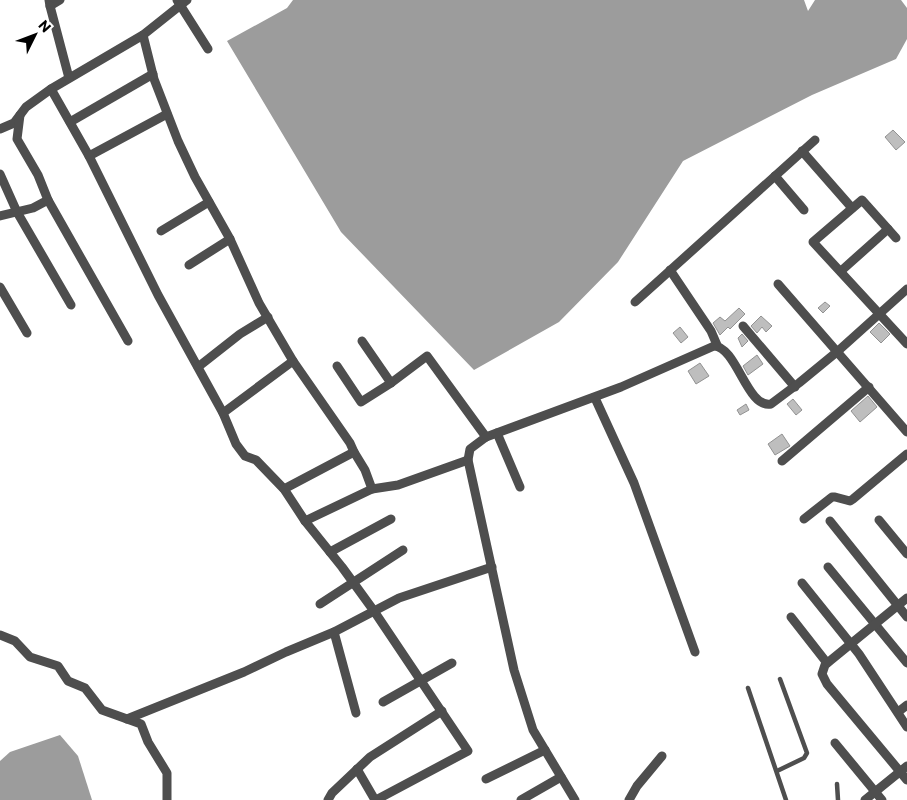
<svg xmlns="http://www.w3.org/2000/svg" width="907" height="800" font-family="Commissioner,sans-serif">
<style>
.water{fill:#9c9c9c}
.building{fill:#bebebe;stroke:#929292}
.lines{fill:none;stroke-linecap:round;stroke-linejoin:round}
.lane{stroke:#4e4e4e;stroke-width:4.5}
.street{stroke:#4e4e4e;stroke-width:9}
</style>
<rect width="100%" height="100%" fill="#fff"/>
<g class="water">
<path d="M293,0h511l4,11 7,-11h86l6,8v31l-11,20 -84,36 -129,66 -65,101 -59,60 -85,48 -133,-138 -114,-191 60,-33z"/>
<path d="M60,735l18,21 14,44h-92v-39l10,-9z"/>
</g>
<g class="building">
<path d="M893,130l12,12 -9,8 -11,-13z"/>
<path d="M825,302l5,4 -7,7 -5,-5z"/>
<path d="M739,308l6,6 -15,15 -2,-2 -8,8 -7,-12 7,-6 5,4z"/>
<path d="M761,316l11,10 -6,6 -4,-5 -5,6 -6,-7z"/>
<path d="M879,323l11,11 -9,9 -11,-11z"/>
<path d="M680,327l8,10 -7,6 -8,-10z"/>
<path d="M742,334l6,7 -6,6 -4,-9z"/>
<path d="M757,355l6,9 -15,11 -5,-9z"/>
<path d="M700,363l9,13 -13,8 -8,-13z"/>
<path d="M868,396l9,11 -17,15 -9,-11z"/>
<path d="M793,399l9,11 -6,5 -9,-11z"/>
<path d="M746,404l3,6 -9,5 -3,-5z"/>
<path d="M782,434l8,12 -15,9 -7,-11z"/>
</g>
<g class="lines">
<g class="lane">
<path d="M748,688l38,112"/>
<path d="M777,771l27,-13 3,-5 -27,-74"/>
<path d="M837,784l1,16"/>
</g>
<g class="street">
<path d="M49,0l1,6 10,-6"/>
<path d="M177,0l31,49"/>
<path d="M187,0l-44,35 -92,54 38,67 69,139 65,118 13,31 9,12 11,4 28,29 21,32 37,46 32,44 94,140 -92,49"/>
<path d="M50,6l19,72"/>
<path d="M143,35l11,44 24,62 17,36 35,62 29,64 34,58 57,82 4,9 -70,37"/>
<path d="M70,122l83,-48"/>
<path d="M0,129l14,-6 12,-16 25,-18"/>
<path d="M802,151l50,57"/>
<path d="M89,156l78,-42"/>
<path d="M0,174l17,38 54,93"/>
<path d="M775,176l29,34"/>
<path d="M48,200l80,141"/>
<path d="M0,216l33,-8 15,-8 -10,-25 -21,-36 3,-24"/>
<path d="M161,231l48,-29"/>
<path d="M896,238l-34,-38 -49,42 94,102"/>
<path d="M189,265l41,-26"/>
<path d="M670,270l41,61 6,14"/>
<path d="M841,271l47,-42"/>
<path d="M778,284l129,148"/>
<path d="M0,287l27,46"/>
<path d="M635,302l180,-162"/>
<path d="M743,326l52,61"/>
<path d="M362,341l29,42"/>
<path d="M337,366l24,36 30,-19 36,-27 59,81"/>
<path d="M198,367l42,-33 28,-17"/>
<path d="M595,398l39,85 61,169"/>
<path d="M223,413l70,-52"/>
<path d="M497,433l23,54"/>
<path d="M354,452l11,18 7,19"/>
<path d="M782,461l87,-74"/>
<path d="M804,519l28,-22h3l15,4 3,-2 54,-45"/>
<path d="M879,520l28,34"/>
<path d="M305,521l67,-32 26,-4 70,-25"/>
<path d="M830,521l77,96"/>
<path d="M330,552l61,-33"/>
<path d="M828,567l79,96"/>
<path d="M802,583l57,71 48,73"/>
<path d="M907,598l-76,62 -6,5 -3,9 5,10 80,96"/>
<path d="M320,604l83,-54"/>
<path d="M791,617l36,46"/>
<path d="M334,632l22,81"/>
<path d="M0,635l15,6 15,16 28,9 10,15 17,7 17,22 39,14 7,18 19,31v27"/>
<path d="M383,702l69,-39"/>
<path d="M898,712l9,-7"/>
<path d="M127,719l117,-47 42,-20 48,-20 65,-34 93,-31"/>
<path d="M835,743l47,57"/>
<path d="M357,769l18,31"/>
<path d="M486,779l59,-29"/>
<path d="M328,800l4,-7 38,-36 72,-46"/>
<path d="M521,800l40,-23"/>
<path d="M575,800l-42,-70 -19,-60 -46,-210 2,-11 16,-12 135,-50 93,-41c23,1 33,63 57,58l28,-21 39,-32 69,-62"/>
<path d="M629,800l8,-14 25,-30"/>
<path d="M865,800l42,-34"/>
</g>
</g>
<g transform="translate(35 35) rotate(48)" stroke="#ffffff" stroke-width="4" paint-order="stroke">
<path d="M0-4L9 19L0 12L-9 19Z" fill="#000000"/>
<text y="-8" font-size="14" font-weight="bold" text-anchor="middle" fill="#000000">N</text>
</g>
</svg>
